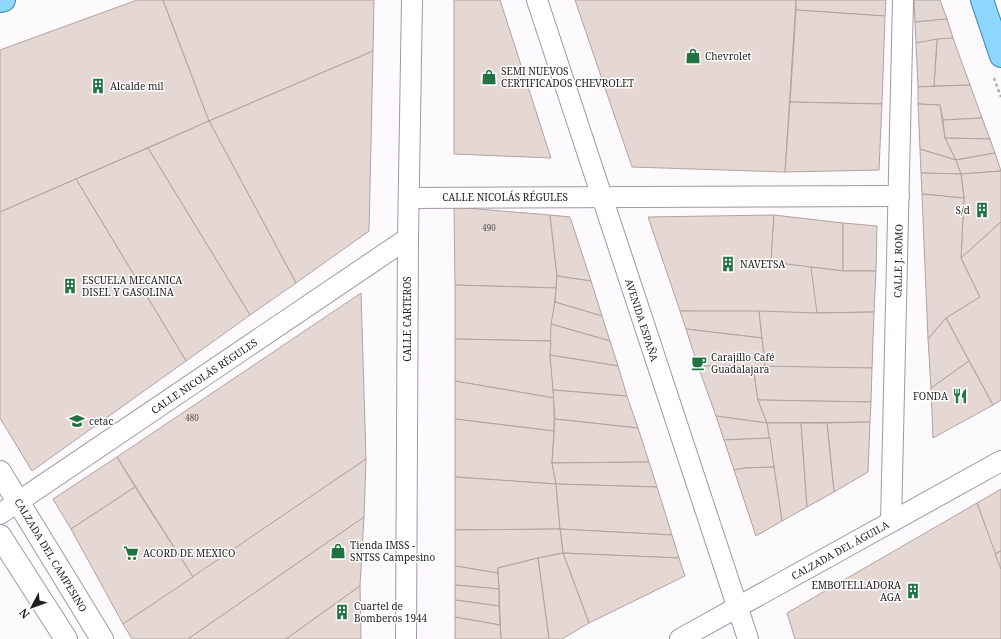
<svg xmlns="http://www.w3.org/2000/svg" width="1001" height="639" font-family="'Noto Serif',serif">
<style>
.building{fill:#e5d7d3;stroke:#b0a39f}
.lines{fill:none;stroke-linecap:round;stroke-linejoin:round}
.minor-casing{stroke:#9f98a2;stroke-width:22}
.tertiary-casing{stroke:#9f98a2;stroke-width:24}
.primary-casing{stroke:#3585af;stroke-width:24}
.path{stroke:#aeabaf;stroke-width:2.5;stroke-dasharray:3 3;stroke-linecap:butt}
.minor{stroke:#fff;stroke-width:20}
.tertiary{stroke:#fff;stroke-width:22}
.primary{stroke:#8dd7fe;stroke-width:22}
.labels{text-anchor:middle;stroke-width:3;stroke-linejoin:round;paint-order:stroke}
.number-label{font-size:8px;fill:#504b4c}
.poi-label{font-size:10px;fill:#1e1c1f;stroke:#fff;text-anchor:start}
.street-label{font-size:10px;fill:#1e1c1f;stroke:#fff}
</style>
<rect width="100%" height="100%" fill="#fdfafe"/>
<g class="building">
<path d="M137,0h26l46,121 -209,91v-162z"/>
<path d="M163,0h211l-1,51 -164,70z"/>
<path d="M454,0h46l51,158 -97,-4z"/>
<path d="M575,0h221l-11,172 -153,-5z"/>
<path d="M796,0h90l-1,16 -89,-6z"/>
<path d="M914,0h26l7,19 -32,3z"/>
<path d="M796,10l89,6 -3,88 -92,-2z"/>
<path d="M947,19l6,19 -37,5 -1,-21z"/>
<path d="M953,38l17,47 -36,1 3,-47z"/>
<path d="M937,39l-3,47 -16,1 -2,-44z"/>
<path d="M373,51l-4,180 -73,52 -87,-162z"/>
<path d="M970,85l12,33 -39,2 -3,-15 -22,-1v-17z"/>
<path d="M790,102l92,2 -3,66 -94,2z"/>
<path d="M918,104l22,1 5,33 11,22 -36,-11z"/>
<path d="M982,118l8,21 -45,-1 -2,-18z"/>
<path d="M209,121l87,162 -46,32 -102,-167z"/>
<path d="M945,138l45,1 5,14 -39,7z"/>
<path d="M148,148l102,167 -64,46 -110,-182z"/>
<path d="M920,149l36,11 5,14 -40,-1z"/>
<path d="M995,153l6,18 -40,3 -5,-14z"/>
<path d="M1001,171v51l-40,36 3,-60 -3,-24z"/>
<path d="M921,173l40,1 3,24 -42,-4z"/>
<path d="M76,179l110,182 -154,110 -32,-53v-206z"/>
<path d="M922,194l42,4 -3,60 19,39 -34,21 -18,21z"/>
<path d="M454,207l96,8 7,61 -1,12 -101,-3z"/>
<path d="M550,215l20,2 21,64 -34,-5z"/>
<path d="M774,215l-3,47 43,4 3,47 -137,-2 -32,-94z"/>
<path d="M774,215l69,8v48l-72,-9z"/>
<path d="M1001,222v178l-8,5 -47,-87 34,-21 -19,-39z"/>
<path d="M843,223l34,3 -1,45h-33z"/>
<path d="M811,267l32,4h33l-2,41 -57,1z"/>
<path d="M557,276l34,5 11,35 -47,-14z"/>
<path d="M455,285l101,3 -5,53 -96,-2z"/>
<path d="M361,293l5,166 -173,118 -76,-120z"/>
<path d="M555,302l47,14 8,25 -59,-17z"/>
<path d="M680,311h79l3,27 -76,-9z"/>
<path d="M759,311l58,2 57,-1 -2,56 -107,-1z"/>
<path d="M946,318l23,43 -38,27 -3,-49z"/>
<path d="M551,324l59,17 8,25 -68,-11z"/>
<path d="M686,329l76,9 3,29 -67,-1z"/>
<path d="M455,339l96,2 -1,14 4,43 -99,-17z"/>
<path d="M550,355l68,11 9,30 -74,-6z"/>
<path d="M969,361l24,44 -60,33 -2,-50z"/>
<path d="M698,366h55l5,34 9,23 -51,-7z"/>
<path d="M753,366l119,2 -1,34 -113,-2z"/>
<path d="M455,381l99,17v33l-99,-12z"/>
<path d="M553,390l74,6 11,32 -83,-9z"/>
<path d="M758,400l113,2 -1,20 -103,1z"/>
<path d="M716,416l51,7 3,15 -46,2z"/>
<path d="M455,419l99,12 -2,32 4,21 -101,-7z"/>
<path d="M555,419l83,9 11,34 -97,1z"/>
<path d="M870,422l-2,50 -34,20 -7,-69z"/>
<path d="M767,423h34l6,84 -25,14z"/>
<path d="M801,423h26l7,69 -27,15z"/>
<path d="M770,438l4,29 -29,1 -11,2 -10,-30z"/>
<path d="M117,457l18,30 -64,42 -18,-30z"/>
<path d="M366,459l-2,58 -176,122h-56l-9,-15z"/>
<path d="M649,462l8,25 -101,-3 -4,-21z"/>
<path d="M774,467l8,54 -26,15 -22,-66 11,-2z"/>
<path d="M455,477l101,7 4,45 -105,1z"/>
<path d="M556,484l101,3 15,48 -112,-6z"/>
<path d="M135,487l58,90 -70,47 -52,-95z"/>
<path d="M1001,489v62l-6,3 -18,-51z"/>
<path d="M977,503l24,66v70h-206l-8,-26z"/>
<path d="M364,517l-4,69 -74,53h-98z"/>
<path d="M560,529l112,6 7,23 -116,-5z"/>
<path d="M560,529l3,24 -25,5 -40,10v5l-43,-7v-36z"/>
<path d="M1001,551v18l-6,-15z"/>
<path d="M563,553l116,5 6,18 -96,47z"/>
<path d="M563,553l26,70 -27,16h-13l-11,-81z"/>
<path d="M538,558l11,81h-48l-3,-71z"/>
<path d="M455,566l43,7 1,16 -44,-4z"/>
<path d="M455,585l44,4v17l-44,-6z"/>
<path d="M360,586l1,53h-75z"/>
<path d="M455,600l44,6 1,19 -45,-8z"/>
<path d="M455,617l45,8 1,14h-46z"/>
</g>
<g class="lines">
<g class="minor-casing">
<g id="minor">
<path d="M537,0l211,639"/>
<path d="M409,198l490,-2"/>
<path d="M0,514l408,-276"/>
<path d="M891,522l12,-522"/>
<path d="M406,639l2,-401 4,-238"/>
<path d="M680,639l321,-178"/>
</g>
</g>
<g class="tertiary-casing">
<g id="tertiary">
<path d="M0,472l102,167"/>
<path d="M0,536l66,103"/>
</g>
</g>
<g class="primary-casing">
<g id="primary">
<path d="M982,0l19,56"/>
<path d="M0,1l4,-1"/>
</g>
</g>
<path class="path" d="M994,78l7,19"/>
<use href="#minor" class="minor"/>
<use href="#tertiary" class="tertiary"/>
<use href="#primary" class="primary"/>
</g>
<defs>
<g id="shop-bare" transform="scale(1.2)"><path d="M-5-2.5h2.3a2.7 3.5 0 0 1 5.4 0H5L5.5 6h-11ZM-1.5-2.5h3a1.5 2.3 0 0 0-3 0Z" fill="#227344" stroke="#fff" stroke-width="2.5" paint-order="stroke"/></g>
<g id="building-bare" transform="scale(1.2)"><path d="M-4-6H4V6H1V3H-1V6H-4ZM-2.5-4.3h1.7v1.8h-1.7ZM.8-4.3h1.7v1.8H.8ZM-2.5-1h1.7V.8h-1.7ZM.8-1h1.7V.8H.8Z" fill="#227344" stroke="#fff" stroke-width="2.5" paint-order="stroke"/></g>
<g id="cafe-bare" transform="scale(1.2)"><path d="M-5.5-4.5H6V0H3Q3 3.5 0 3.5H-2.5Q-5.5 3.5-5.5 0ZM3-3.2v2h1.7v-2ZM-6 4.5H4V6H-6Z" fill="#227344" stroke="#fff" stroke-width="2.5" paint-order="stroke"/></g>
<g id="restaurant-bare" transform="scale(1.2)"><path d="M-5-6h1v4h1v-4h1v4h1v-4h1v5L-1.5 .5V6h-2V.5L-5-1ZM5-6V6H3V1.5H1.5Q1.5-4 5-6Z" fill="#227344" stroke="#fff" stroke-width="2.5" paint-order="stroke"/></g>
<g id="school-bare" transform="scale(1.2)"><path d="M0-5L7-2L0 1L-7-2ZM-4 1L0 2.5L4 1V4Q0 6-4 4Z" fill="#227344" stroke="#fff" stroke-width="2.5" paint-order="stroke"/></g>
<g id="supermarket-bare" transform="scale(1.2)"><path d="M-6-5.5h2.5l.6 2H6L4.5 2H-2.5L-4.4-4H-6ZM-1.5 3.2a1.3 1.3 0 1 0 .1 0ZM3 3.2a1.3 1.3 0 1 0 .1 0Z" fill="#227344" stroke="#fff" stroke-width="2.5" paint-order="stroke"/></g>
</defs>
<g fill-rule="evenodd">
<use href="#shop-bare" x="693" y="56"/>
<use href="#shop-bare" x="489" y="77"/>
<use href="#building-bare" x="98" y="86"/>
<use href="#building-bare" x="982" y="210"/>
<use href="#building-bare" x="728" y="264"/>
<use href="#building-bare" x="70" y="286"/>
<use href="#cafe-bare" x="699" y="363"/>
<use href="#restaurant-bare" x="960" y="396"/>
<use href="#school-bare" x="77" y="421"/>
<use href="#shop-bare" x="338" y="551"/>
<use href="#supermarket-bare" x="131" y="553"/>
<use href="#building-bare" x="913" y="591"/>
<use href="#building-bare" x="342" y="612"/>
</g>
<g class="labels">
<g class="number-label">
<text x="489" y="231">490</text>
<text x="192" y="421">480</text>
</g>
<g class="poi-label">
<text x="705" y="60">Chevrolet</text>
<text x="501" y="75">SEMI NUEVOS<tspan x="501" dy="12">CERTIFICADOS CHEVROLET</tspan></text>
<text x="110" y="90">Alcalde mil</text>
<text x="970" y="214" text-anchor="end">S/d</text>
<text x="740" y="268">NAVETSA</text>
<text x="82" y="284">ESCUELA MECANICA<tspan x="82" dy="12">DISEL Y GASOLINA</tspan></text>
<text x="711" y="361">Carajillo Café<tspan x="711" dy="12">Guadalajara</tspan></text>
<text x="948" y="400" text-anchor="end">FONDA</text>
<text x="89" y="425">cetac</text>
<text x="350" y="549">Tienda IMSS -<tspan x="350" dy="12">SNTSS Campesino</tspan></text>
<text x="143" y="557">ACORD DE MEXICO</text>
<text x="901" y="589" text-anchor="end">EMBOTELLADORA<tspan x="901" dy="12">AGA</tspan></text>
<text x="354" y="610">Cuartel de<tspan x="354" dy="12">Bomberos 1944</tspan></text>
</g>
<g class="street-label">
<text x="505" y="201">CALLE NICOLÁS RÉGULES</text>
<text transform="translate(898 261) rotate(-89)" y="4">CALLE J. ROMO</text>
<text transform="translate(407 319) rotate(-90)" y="4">CALLE CARTEROS</text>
<text transform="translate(642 320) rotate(72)" y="4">AVENIDA ESPAÑA</text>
<text transform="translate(204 376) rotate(-34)" y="4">CALLE NICOLÁS RÉGULES</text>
<text transform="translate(840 550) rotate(-29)" y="4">CALZADA DEL ÁGUILA</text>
<text transform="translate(51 555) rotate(59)" y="4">CALZADA DEL CAMPESINO</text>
</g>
</g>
<g transform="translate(32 607) rotate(229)" stroke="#ffffff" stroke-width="3" paint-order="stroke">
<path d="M0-3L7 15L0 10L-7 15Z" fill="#1e1c1f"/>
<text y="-6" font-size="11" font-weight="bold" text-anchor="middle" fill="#1e1c1f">N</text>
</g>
</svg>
